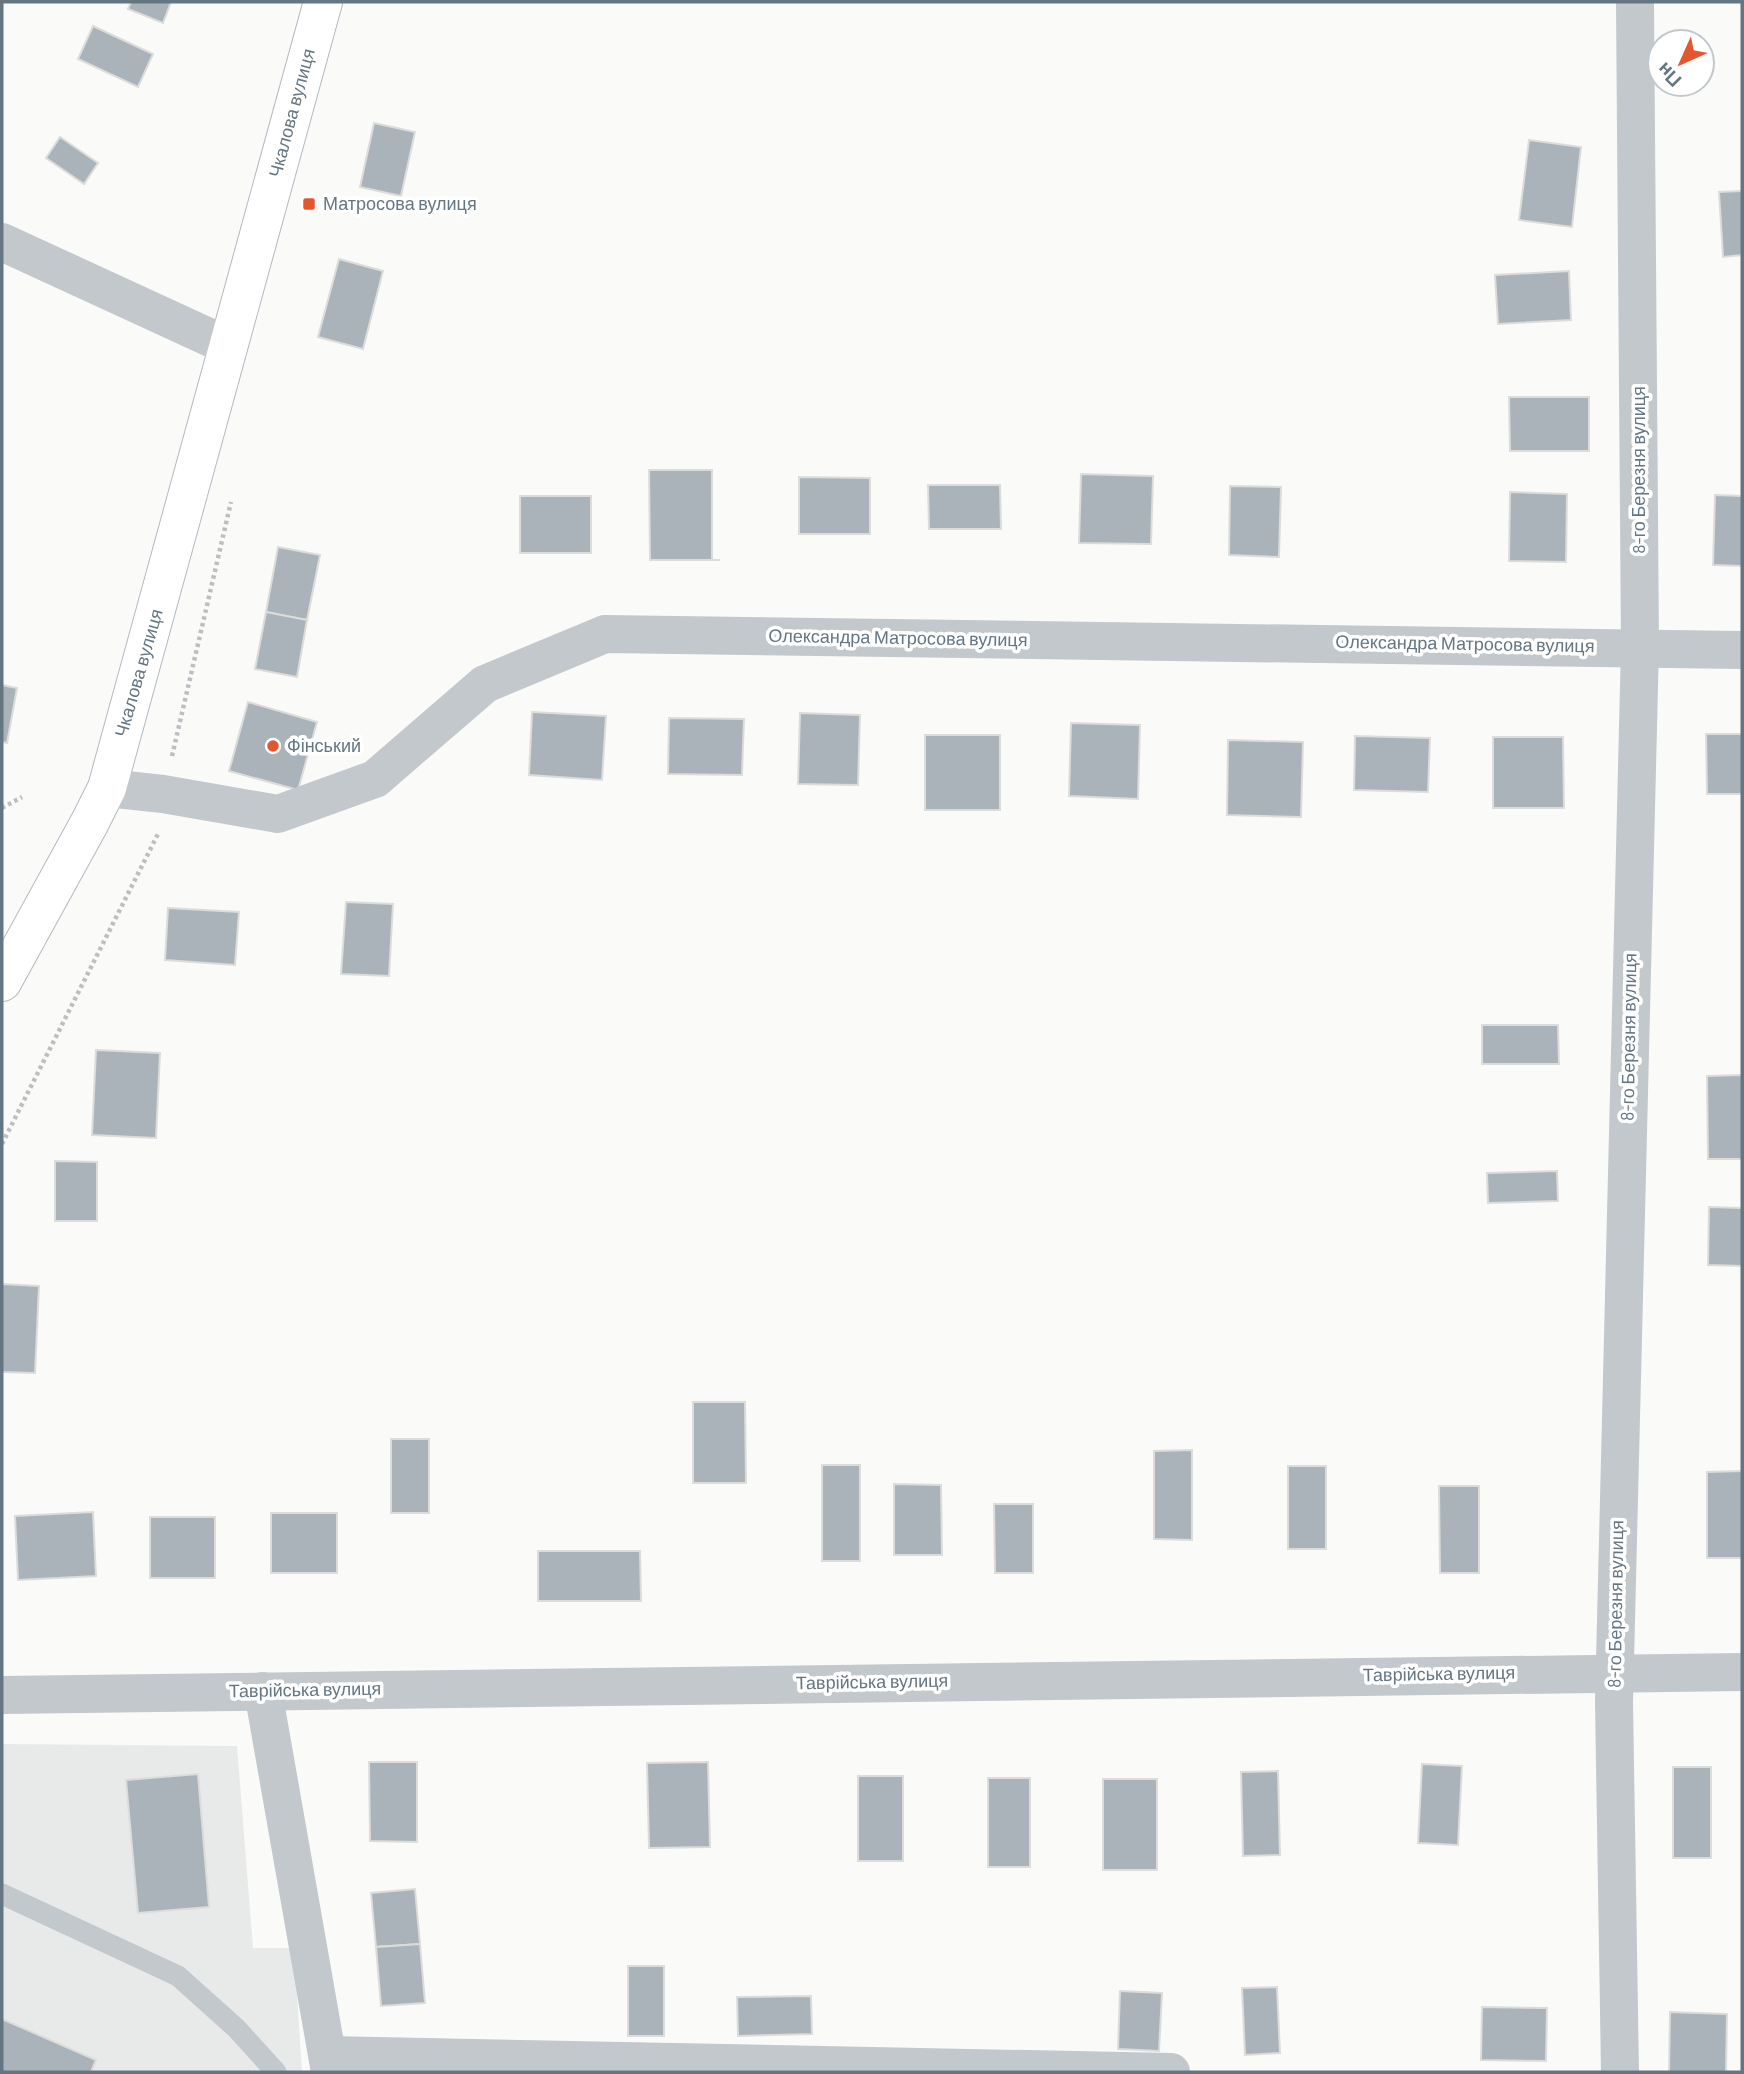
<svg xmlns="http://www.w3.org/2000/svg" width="1744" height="2074" font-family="Barlow,sans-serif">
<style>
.built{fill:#e8e9e9}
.building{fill:#aab3b9;stroke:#dcdcda;stroke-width:2}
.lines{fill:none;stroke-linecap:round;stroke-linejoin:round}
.secondary-casing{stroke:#b3babf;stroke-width:40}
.path{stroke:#bbbfc2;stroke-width:4.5;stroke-dasharray:3.5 3.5;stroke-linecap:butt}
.service{stroke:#c3c8cc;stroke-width:21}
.minor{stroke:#c3c8cc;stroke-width:38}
.secondary{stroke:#fff;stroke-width:38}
.poi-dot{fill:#e4572e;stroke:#fff;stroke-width:2.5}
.labels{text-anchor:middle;stroke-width:7;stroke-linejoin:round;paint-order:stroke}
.street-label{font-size:18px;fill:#657683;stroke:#fff}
.poi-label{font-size:18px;fill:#657683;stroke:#fff;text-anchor:start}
</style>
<rect width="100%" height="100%" fill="#fafaf8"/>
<path class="built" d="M2,1744l235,2 16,202h41l8,124h-300z"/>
<g class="building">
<path d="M131,2h40l-8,21 -35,-14z"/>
<path d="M93,26l60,28 -15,33 -60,-28z"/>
<path d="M374,123l41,9 -14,64 -41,-9z"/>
<path d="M60,137l38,26 -14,21 -38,-26z"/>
<path d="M1529,140l52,7 -9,80 -53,-7z"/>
<path d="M1742,191v64l-19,2 -4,-65z"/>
<path d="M339,259l44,12 -20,78 -45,-12z"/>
<path d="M1569,271l2,49 -73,4 -3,-49z"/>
<path d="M1509,397h80v54h-79z"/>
<path d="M649,470h63v90h8h-70z"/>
<path d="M1081,474l72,2 -2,68 -72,-1z"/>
<path d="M799,477l71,1v56h-71z"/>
<path d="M928,485h72l1,44h-72z"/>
<path d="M1230,486l51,1 -2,70 -50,-2z"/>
<path d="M1510,492l57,2 -1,68 -57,-1z"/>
<path d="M1715,495l27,1v70l-29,-1z"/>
<rect x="520" y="496" width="71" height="57"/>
<path d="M278,547l42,8 -13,65 -41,-8z"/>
<path d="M266,612l41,8 -10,57 -42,-8z"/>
<path d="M2,685l15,3 -10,55 -5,-1z"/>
<path d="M248,702l69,20 -19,68 -69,-19z"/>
<path d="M532,712l74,4 -4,64 -73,-5z"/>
<path d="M800,713l60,2 -2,70 -60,-1z"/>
<path d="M669,718l75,1 -2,56 -74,-1z"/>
<path d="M1071,723l69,2 -2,74 -69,-3z"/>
<path d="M1706,734h36v60h-35z"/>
<rect x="925" y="735" width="75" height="75"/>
<path d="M1355,736l75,2 -2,54 -74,-2z"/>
<path d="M1493,737h70l1,71h-71z"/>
<path d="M1228,740l75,2 -2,75 -74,-2z"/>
<path d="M346,902l47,2 -4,72 -48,-2z"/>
<path d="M168,908l71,4 -4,53 -70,-5z"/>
<path d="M1482,1025h76l1,39h-77z"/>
<path d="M96,1050l64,3 -4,85 -64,-3z"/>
<path d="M1742,1075v84h-34l-1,-83z"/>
<path d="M55,1161l42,1v59h-42z"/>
<path d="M1557,1171l1,30 -70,2 -1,-30z"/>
<path d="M1709,1207l33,1v58l-34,-1z"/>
<path d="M2,1284l37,2 -4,87 -33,-1z"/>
<path d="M693,1402h52l1,81h-53z"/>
<rect x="391" y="1439" width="38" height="74"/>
<path d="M1192,1450v90l-38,-1v-88z"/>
<rect x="822" y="1465" width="38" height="96"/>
<rect x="1288" y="1466" width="38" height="83"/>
<path d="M1742,1471v87h-35v-86z"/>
<path d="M894,1484l47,1 1,70h-48z"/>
<path d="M1439,1486h40v87h-39z"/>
<path d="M994,1504h39v69h-38z"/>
<path d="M93,1512l3,64 -78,4 -3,-64z"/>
<rect x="271" y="1513" width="66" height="60"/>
<rect x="150" y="1517" width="65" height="61"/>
<path d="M538,1551h102l1,50h-103z"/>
<path d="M369,1762h48v80l-47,-1z"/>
<path d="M708,1762l2,85 -61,1 -2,-85z"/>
<path d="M1422,1764l40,2 -4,79 -40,-2z"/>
<rect x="1673" y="1767" width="38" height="91"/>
<path d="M1278,1771l2,84 -37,1 -2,-84z"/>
<path d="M198,1774l11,133 -71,6 -12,-133z"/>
<rect x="858" y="1776" width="45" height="85"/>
<rect x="988" y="1778" width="42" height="89"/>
<rect x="1103" y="1779" width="54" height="91"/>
<path d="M415,1889l5,55 -44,3 -5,-54z"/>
<path d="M420,1944l5,59 -44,3 -5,-59z"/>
<rect x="628" y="1966" width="36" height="70"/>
<path d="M1277,1987l3,66 -35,2 -3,-67z"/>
<path d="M1120,1991l42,2 -3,58 -41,-2z"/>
<path d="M811,1996l1,38 -74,2 -1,-39z"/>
<path d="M1482,2007l65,1 -1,53 -65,-1z"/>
<path d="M1670,2012l57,2 -1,58h-57z"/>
<path d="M2,2019l94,41 -5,12h-89z"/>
</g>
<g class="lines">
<g class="secondary-casing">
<path id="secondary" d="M2,982l88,-160 17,-34 216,-786"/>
</g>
<g class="path">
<path d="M172,756l59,-254"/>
<path d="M2,808l20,-11"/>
<path d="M2,1144l156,-310"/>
</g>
<path class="service" d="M2,1894l176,82 58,52 40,44"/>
<g class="minor">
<path d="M2,242l226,104"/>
<path d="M107,788l56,6 115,20 97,-35 110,-95 120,-50 1137,16"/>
<path d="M263,1691l67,381"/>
<path d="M2,1695l1740,-23"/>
<path d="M328,2055l843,17"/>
<path d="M1620,2072l-6,-370 26,-1056 -5,-644"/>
</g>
<use href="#secondary" class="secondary"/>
</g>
<g class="poi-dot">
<rect x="302" y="197" width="14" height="14" rx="3.5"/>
<circle cx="273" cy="746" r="7"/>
</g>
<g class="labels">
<g class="street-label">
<text transform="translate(292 113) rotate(-75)" y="6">Чкалова вулиця</text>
<text transform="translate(1639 470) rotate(-90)" y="6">8-го Березня вулиця</text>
<text transform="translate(898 638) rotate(1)" y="6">Олександра Матросова вулиця</text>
<text transform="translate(1465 644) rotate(1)" y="6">Олександра Матросова вулиця</text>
<text transform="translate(139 673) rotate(-74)" y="6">Чкалова вулиця</text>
<text transform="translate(1629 1037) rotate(-89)" y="6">8-го Березня вулиця</text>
<text transform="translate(1616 1604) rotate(-89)" y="6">8-го Березня вулиця</text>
<text transform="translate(1439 1674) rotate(-1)" y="6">Таврійська вулиця</text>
<text transform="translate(872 1682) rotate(-1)" y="6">Таврійська вулиця</text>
<text transform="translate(305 1690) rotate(-1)" y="6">Таврійська вулиця</text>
</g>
<g class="poi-label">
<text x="323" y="210">Матросова вулиця</text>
<text x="287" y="752">Фінський</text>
</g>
</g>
<rect width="1744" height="2074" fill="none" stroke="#657683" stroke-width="7"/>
<g transform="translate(1681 63) rotate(225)"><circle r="33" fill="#ffffff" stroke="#c1c8cd" stroke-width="2"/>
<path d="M0-5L12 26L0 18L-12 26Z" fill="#e4572e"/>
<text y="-10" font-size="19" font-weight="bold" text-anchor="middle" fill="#657683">Пн</text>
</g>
</svg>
